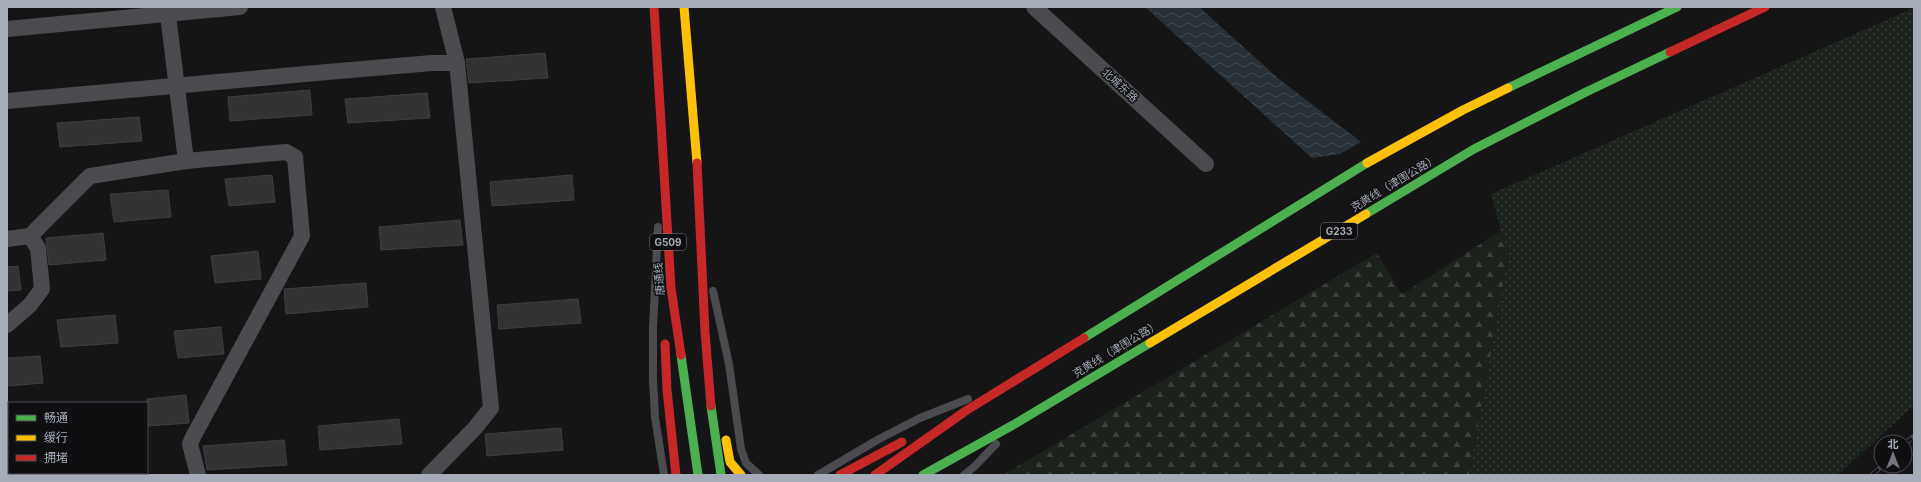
<svg xmlns="http://www.w3.org/2000/svg" width="1921" height="482" font-family="Inter,'Noto Sans SC',sans-serif">
<style>
.green{fill:url(#green-dots)}
.forest{fill:url(#forest-firs)}
.water{fill:url(#water-waves)}
.building{fill:#333334;stroke:#3d3e41}
.lines{fill:none;stroke-linecap:round;stroke-linejoin:round}
.lane{stroke:#494b4e;stroke-width:8}
.street{stroke:#494b4e;stroke-width:16}
.fast{stroke:#4caf50;stroke-width:9}
.slow{stroke:#ffc107;stroke-width:9}
.jam{stroke:#c62828;stroke-width:9}
.rail-casing{stroke:#494b4e;stroke-width:4.5}
.rail{stroke:#0f0f11;stroke-width:3;stroke-dasharray:9;stroke-linecap:butt}
.labels{text-anchor:middle;stroke-width:3;stroke-linejoin:round;paint-order:stroke}
.shield{fill:#0f0f11;stroke:#787c85;stroke-width:1}
.shield-label{font-size:10px;font-weight:bold;fill:#a5abb7}
.street-label{font-size:11px;fill:#a5abb7;stroke:#0f0f11}
</style>
<defs>
<pattern id="green-dots" width="8" height="8" patternUnits="userSpaceOnUse"><rect width="8" height="8" fill="#1b221c"/><path d="M2 2h.1M6 6h.1" fill="none" stroke="#393f3b" stroke-width="1.8" stroke-linecap="round"/></pattern>
<pattern id="forest-firs" width="22" height="20" patternUnits="userSpaceOnUse"><rect width="22" height="20" fill="#1b221c"/><path d="M5 1l3.5 6h-7zM16 11l3.5 6h-7z" fill="#393f3b"/></pattern>
<pattern id="water-waves" width="16" height="10" patternUnits="userSpaceOnUse"><rect width="16" height="10" fill="#283138"/><path d="M0 5q4-4 8 0t8 0" fill="none" stroke="#444c53"/></pattern>
</defs>
<rect width="100%" height="100%" fill="#151515"/>
<path class="green" d="M1914,8v397l-76,70h-369l40,-223 -8,-21 -10,-37z"/>
<path class="forest" d="M1501,231l8,20 -40,224h-466l374,-222 25,41z"/>
<path class="water" d="M1145,7h54l80,72 82,63 -21,12 -28,4z"/>
<g class="building">
<path d="M545,53l3,25 -79,5 -3,-24z"/>
<path d="M310,90l2,25 -82,6 -2,-24z"/>
<path d="M427,93l3,25 -82,5 -3,-24z"/>
<path d="M139,117l3,24 -82,6 -3,-24z"/>
<path d="M272,175l3,27 -46,4 -4,-27z"/>
<path d="M572,175l2,25 -82,6 -2,-24z"/>
<path d="M168,190l3,27 -57,5 -4,-28z"/>
<path d="M460,220l3,25 -82,5 -2,-23z"/>
<path d="M103,233l3,27 -57,5 -3,-27z"/>
<path d="M258,251l3,28 -46,4 -4,-27z"/>
<path d="M18,266l3,24 -14,1v-24z"/>
<path d="M366,283l2,24 -82,7 -2,-25z"/>
<path d="M578,299l3,24 -82,6 -2,-24z"/>
<path d="M115,315l3,28 -57,4 -4,-27z"/>
<path d="M221,327l3,27 -46,4 -4,-27z"/>
<path d="M40,356l3,27 -36,3v-28z"/>
<path d="M186,395l3,28 -42,3v-27z"/>
<path d="M399,419l3,25 -82,6 -2,-24z"/>
<path d="M561,428l2,22 -76,6 -2,-22z"/>
<path d="M284,440l3,25 -80,5 -4,-24z"/>
</g>
<g class="lines">
<g class="lane">
<path d="M658,227l-5,101v51l2,38 9,58"/>
<path d="M713,291l16,73 12,85 5,14 13,12"/>
<path d="M818,475l61,-36 41,-21 48,-19"/>
<path d="M964,475l11,-9 21,-22"/>
</g>
<g class="street">
<path d="M167,7l19,154"/>
<path d="M443,7l14,56"/>
<path d="M1034,7l172,157"/>
<path d="M7,29l233,-22"/>
<path d="M7,101l309,-28 116,-10h25l34,345 -16,20 -46,47"/>
<path d="M7,239l23,-3 60,-60 96,-15 100,-9 9,5 7,79 -109,201 -3,7 8,31"/>
<path d="M7,325l23,-20 12,-16 -4,-41 -8,-12"/>
</g>
<g class="fast">
<path d="M1508,88l169,-81"/>
<path d="M1366,214l108,-65 112,-57 84,-40"/>
<path d="M1084,338l283,-175"/>
<path d="M681,355l17,120"/>
<path d="M711,406l10,69"/>
<path d="M923,475l90,-50 137,-82"/>
</g>
<g class="slow">
<path d="M684,7l13,156"/>
<path d="M1367,163l96,-53 45,-22"/>
<path d="M1150,343l216,-129"/>
<path d="M726,440l4,22 11,13"/>
</g>
<g class="jam">
<path d="M654,7l17,281 10,67"/>
<path d="M1670,52l95,-45"/>
<path d="M697,163l8,169 6,74"/>
<path d="M665,344l2,46 9,85"/>
<path d="M840,475l62,-33"/>
<path d="M875,475l92,-65 117,-72"/>
</g>
<g class="rail-casing">
<g id="rail">
<path d="M1905,444l9,-8"/>
<path d="M1872,475l10,-9"/>
</g>
</g>
<use href="#rail" class="rail"/>
</g>
<g class="labels">
<g class="shield">
<rect x="1321" y="223" width="36" height="16" rx="3"/>
<rect x="650" y="234" width="36" height="16" rx="3"/>
</g>
<g class="shield-label">
<text x="1339" y="235">G233</text>
<text x="668" y="246">G509</text>
</g>
<g class="street-label">
<text transform="translate(1120 85) rotate(42)" y="4">北城东路</text>
<text transform="translate(1394 183) rotate(-31)" y="4">克黄线（津围公路）</text>
<text transform="translate(659 279) rotate(-94)" y="4">唐通线</text>
<text transform="translate(1116 349) rotate(-31)" y="4">克黄线（津围公路）</text>
</g>
</g>
<rect width="1921" height="482" fill="none" stroke="#a5abb7" stroke-width="16"/>
<rect x="8" y="402" width="140" height="72" fill="#0f0f11" stroke="#4b4d53"/>
<rect x="16" y="415" width="20" height="6" fill="#4caf50" stroke="#4b4d53"/>
<text x="44" y="422" font-size="12" fill="#a5abb7">畅通</text>
<rect x="16" y="435" width="20" height="6" fill="#ffc107" stroke="#4b4d53"/>
<text x="44" y="442" font-size="12" fill="#a5abb7">缓行</text>
<rect x="16" y="455" width="20" height="6" fill="#c62828" stroke="#4b4d53"/>
<text x="44" y="462" font-size="12" fill="#a5abb7">拥堵</text>
<g transform="translate(1893 454)"><circle r="19" fill="#0f0f11" stroke="#4b4d53"/>
<path d="M0-3L7 15L0 10L-7 15Z" fill="#73767e"/>
<text y="-6" font-size="11" font-weight="bold" text-anchor="middle" fill="#a5abb7">北</text>
</g>
</svg>
